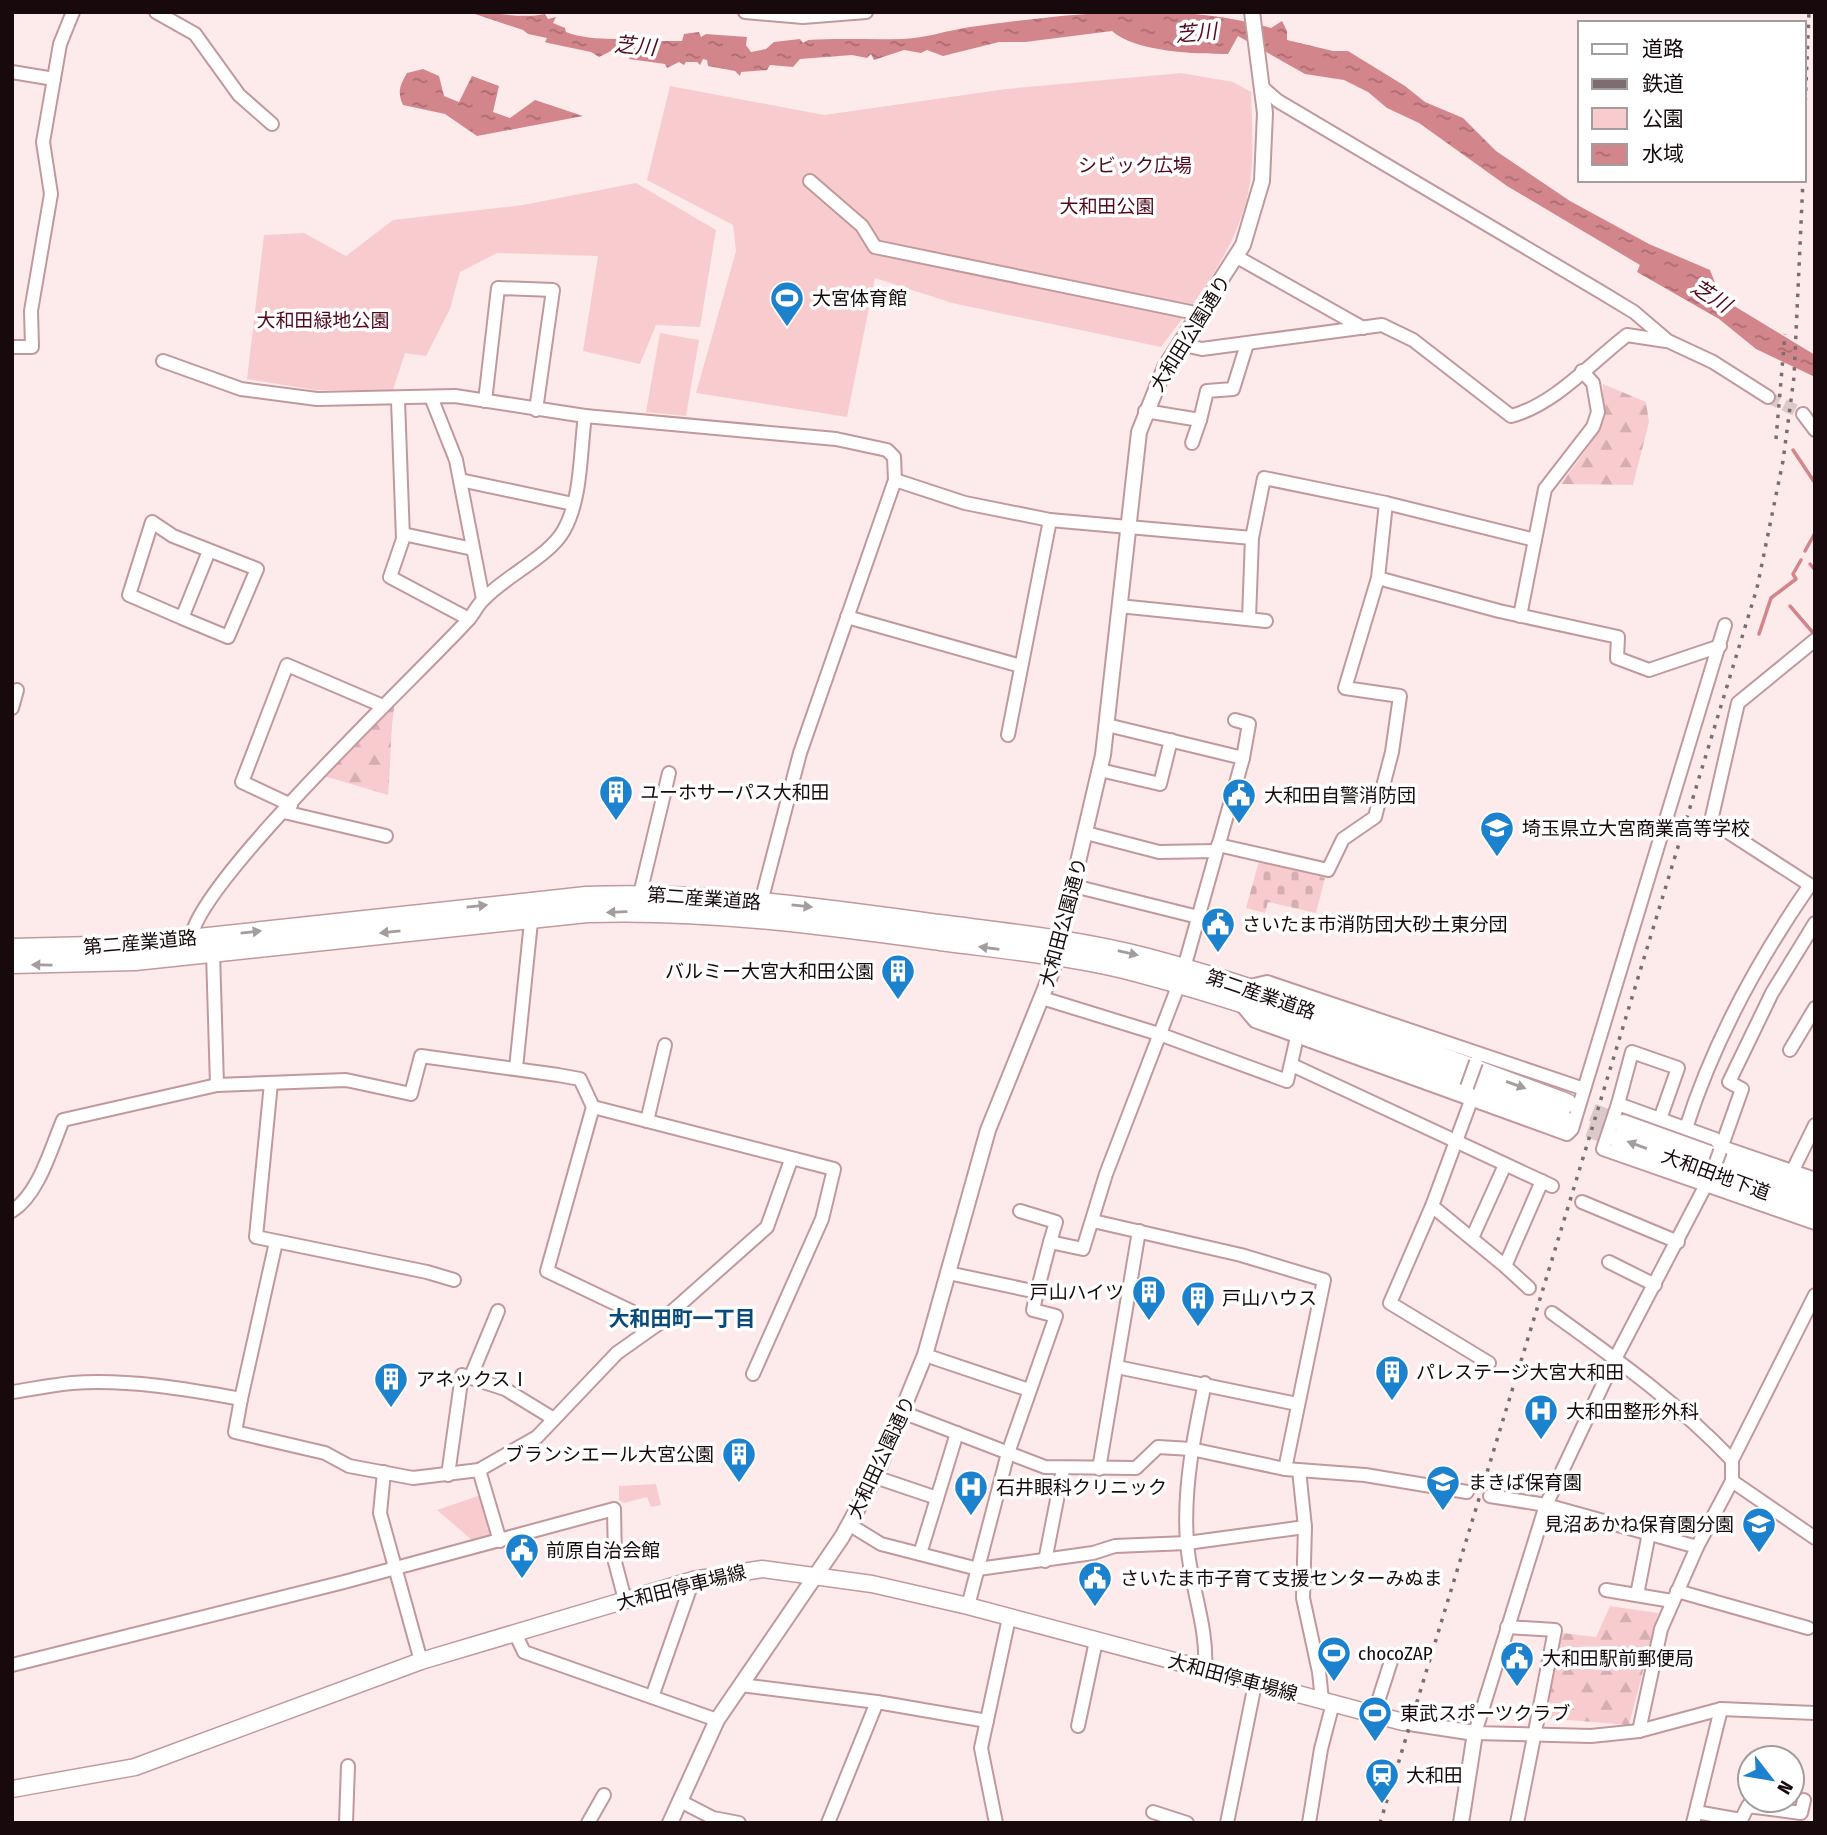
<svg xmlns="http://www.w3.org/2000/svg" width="1827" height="1835" font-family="'Fira Sans Condensed','Noto Sans JP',sans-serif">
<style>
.green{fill:#f8cccf}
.forest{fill:url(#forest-firs)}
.cemetery{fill:url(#cemetery-stones)}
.water{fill:url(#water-ripples)}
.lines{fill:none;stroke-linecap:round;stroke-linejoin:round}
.stream{stroke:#d3858c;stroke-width:3.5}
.minor-tunnel{stroke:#dbc9ca;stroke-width:12;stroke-dasharray:12 6;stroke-linecap:butt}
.primary-tunnel{stroke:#dbc9ca;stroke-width:18;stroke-dasharray:18 9;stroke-linecap:butt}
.minor-casing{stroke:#c1999c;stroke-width:16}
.tertiary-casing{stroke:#c1999c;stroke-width:18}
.secondary-casing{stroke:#c1999c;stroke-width:19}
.primary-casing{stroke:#c1999c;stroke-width:21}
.minor{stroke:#fff;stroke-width:12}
.tertiary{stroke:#fff;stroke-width:14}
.secondary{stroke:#fff;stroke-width:16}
.primary{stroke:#fff;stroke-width:18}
.rail{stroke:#7d6d6f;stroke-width:3.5;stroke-dasharray:3.5 7;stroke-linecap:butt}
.minor-bridge-casing{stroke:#c1999c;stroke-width:16;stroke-linecap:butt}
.minor-bridge{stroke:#fff;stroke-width:12}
.oneway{fill:#a39d9e}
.labels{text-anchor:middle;stroke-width:7;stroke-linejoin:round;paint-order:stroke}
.park-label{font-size:19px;fill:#50091a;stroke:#fff}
.poi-label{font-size:19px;fill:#180a0c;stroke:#fff;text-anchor:start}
.street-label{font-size:19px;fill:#180a0c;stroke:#fff}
.water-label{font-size:21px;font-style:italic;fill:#520b1b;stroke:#fff}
.neighbourhood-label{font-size:21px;font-weight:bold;fill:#084a79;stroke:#fff}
</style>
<defs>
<pattern id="forest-firs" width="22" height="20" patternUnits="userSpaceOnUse" patternTransform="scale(1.75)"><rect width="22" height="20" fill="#f8cccf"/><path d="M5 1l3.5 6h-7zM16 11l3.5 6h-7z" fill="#d4aeb1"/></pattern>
<pattern id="cemetery-stones" width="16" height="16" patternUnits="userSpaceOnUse" patternTransform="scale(1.75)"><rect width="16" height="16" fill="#f8cccf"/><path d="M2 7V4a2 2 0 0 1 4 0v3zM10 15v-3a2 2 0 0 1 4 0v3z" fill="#d4aeb1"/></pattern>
<pattern id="water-ripples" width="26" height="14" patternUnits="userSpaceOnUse" patternTransform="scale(1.75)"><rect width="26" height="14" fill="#d3858c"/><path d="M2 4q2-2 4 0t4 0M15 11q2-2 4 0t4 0" fill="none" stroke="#aa6b71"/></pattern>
</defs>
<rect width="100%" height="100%" fill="#fdebec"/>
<g class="green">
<path d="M1181,73l52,9 18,10c1,34 4,69 -3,102 -13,58 -52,106 -87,153l-209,-44 -77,-25 -28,139 -151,-24 40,-142 -3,-26 -86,-45 23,-94 154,29 182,-26z"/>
<path d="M636,183l80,47 -16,97 -44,-2 -16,39 -57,-13 15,-95 -101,-3 -37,19 -10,37 -24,47 -21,-3 -12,37h-78l-68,-11 17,-144 40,-2 42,23 47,-36 130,-15z"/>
<path d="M660,333l39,7 -13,76 -40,-4z"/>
<path d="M656,1484l5,21 -10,2 -4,-10 -23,6 -5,-3v-14z"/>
<path d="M484,1494l10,40 -21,7 -36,-31z"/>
</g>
<g class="forest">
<path d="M1603,384l43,18 3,20 -16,63 -72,-1c28,-39 43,-49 42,-100z"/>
<path d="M389,705l5,2c-4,30 -3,58 -6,88l-64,-19z"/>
<path d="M1610,1606l48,7 -29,112 -85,-7 10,-62 9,-23 33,4z"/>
</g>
<path class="cemetery" d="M1259,861l66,17 -9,35 -48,-11 -3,11 -19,-5z"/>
<g class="water">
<path d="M469,12c25,0 53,7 76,2l3,5 8,-2 -3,6 12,5 1,4c23,9 53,7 77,6l-1,3h40l2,-7 15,-2 2,5 5,-3 41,3 -1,8 5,7 15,-3 8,-7 26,-3 3,4 5,-3c33,-2 64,0 94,-1 20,0 47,-9 68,-12 98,-13 205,-27 301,1l11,-7 5,10v9l46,11h15l57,35 20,16 38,16 33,33 74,50 79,43 61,26 11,28 94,57v22l-59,-28 -37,-30 -82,-47 3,-7 -133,-79 -88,-63 -32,-15 -19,-16 -24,-12 -39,-6 -67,-38 -10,18c-31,0 -93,-2 -116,-23l-87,11h-26l-56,14 -16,-6 -6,3 -17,-3 -30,10 -3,-6 -4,4 -15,-3 -52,4 -7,8 -23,-2 -3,5 -26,2 -1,4 -5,-5 -27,-5 -1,-6 -4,-1 -3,6 -3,-3h-11l-2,3 -5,-3 -12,6 -2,-4 -36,-5 2,-4 -6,-4 -11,3 -3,-3 -12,6 -8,-5 -43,-9 -3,-1 2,-4 -19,-4 -5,-4z"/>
<path d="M423,69l16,7 5,20 15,6 13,-26 27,10 -6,26 17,6 25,-18 48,16 -106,20 -32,-22 -42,-9c-6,-13 -3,-20 4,-32z"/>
</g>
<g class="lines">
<g class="stream">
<path d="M1793,450l22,33"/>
<path d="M1805,551l10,-18"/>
<path d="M1810,564l5,6"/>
<path d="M1790,606l25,29"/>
<path d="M1759,634l12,-36 25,-19 -3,-5 8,-14"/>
</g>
<path class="minor-tunnel" d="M1768,397l35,17"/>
<g class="primary-tunnel">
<path d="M1567,1103l56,21"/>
<path d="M1563,1119l55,20"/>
</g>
<g class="minor-casing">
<g id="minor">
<path d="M156,12l39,22 44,61 33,29"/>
<path d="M745,12l58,5 63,-5"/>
<path d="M12,72l42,7"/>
<path d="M1263,88l15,13 323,191 33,20 34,29 45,21 55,35"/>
<path d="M810,181l52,45 13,21 325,67"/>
<path d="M1237,257l126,71"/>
<path d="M1179,344l23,5 180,-24 31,15 98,76c43,-11 81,-54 116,-81l39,6"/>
<path d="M12,347h20l-1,-36 20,-117 -8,-52 17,-98 13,-32"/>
<path d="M163,361l78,28 76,10 138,-3 130,20 251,23 51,11 7,7 1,23 -95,273 -39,149"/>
<path d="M431,397l25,63 27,139"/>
<path d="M398,400l5,139 -13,38 79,42"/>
<path d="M485,401l13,-113 55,2 -17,120"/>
<path d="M1145,411l55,9 7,-29 26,-2 14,-45"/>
<path d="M1803,414l12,16"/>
<path d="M1192,443l8,-23"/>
<path d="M460,480l113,24"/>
<path d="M895,480l70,23 85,17 202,18 12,-60 122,25 149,37"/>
<path d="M403,534l70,15"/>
<path d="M1378,578l121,33 119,26 -1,21 32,12 71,-24"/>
<path d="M1119,606l147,15"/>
<path d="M1520,616l25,-127 48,-62 5,-15 -5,-29 -11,-12"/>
<path d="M847,617l174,49"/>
<path d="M182,618l-53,-23 23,-73 21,14 84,33 -29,68 -46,-19 27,-67"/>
<path d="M1249,618l3,-80"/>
<path d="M12,708l5,-18"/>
<path d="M1107,725l136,33"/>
<path d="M1008,735l42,-215"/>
<path d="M1100,770l60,14 11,-44"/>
<path d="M291,805l-49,-23 45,-117 96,41"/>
<path d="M284,812l102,24"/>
<path d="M1086,833l73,19 57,-1"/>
<path d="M1218,845l110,25 15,-31 32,-22 17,-65 8,-56 -55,-8 33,-110 8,-75"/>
<path d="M1074,886l124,31"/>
<path d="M640,894l29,-121"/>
<path d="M191,939c5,-56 228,-265 277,-319 6,-6 9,-15 16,-21 21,-23 65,-42 80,-69 18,-32 16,-79 21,-114"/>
<path d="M209,946l4,7 4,132"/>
<path d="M1184,968l59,-210 6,-34 -14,-4"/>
<path d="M1246,987l21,-5 317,107"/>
<path d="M1042,998l120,37 125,46 10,-44"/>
<path d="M1239,1002l16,19 312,113 5,-5 153,-504"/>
<path d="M1790,1050l25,-42"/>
<path d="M1292,1065l260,121"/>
<path d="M516,1068l16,-156"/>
<path d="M271,1083l-15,154 171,35 27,8"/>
<path d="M1472,1098l-40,108 -42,97 99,60"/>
<path d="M1618,1104l14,-52 46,16 -18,51"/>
<path d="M593,1107l241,62 -12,50 -69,155"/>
<path d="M647,1121l18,-76"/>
<path d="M1686,1128c28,-88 72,-168 124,-243l-99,-64 27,-118 77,-63"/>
<path d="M1720,1151l22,-62 -13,-7 43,-89 43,-70"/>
<path d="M1792,1172l23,-47"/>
<path d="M1709,1179l-94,180 -69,146 -71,228 116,3 48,-5 82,-22 94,4"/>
<path d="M1815,1179l-93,-32 -7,-8 -97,-35 -15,45 212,74"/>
<path d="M1582,1202l96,40"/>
<path d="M1432,1206l73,60 37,-85"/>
<path d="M12,1211c27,-17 39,-63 51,-91l154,-35 129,-5 65,14 10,-38 137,19 22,4 13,28 -46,164 111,53"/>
<path d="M1020,1211l36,11 -6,20"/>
<path d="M1093,1221l148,34 83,25 -39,189"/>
<path d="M1472,1238l33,-73"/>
<path d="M1609,1262l46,23"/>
<path d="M1505,1266l24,22"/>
<path d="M948,1273l89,19 -4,18 23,6 -48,137 -40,153"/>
<path d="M1037,1292l13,-50 33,7 23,-75 73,-190"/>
<path d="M1552,1313c64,46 126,90 180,147v21l-35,66 -36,82 -22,102"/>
<path d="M925,1355l104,35"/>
<path d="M1117,1367l180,37"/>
<path d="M471,1376l27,-65"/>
<path d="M12,1392c20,-3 40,-7 60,-9 56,-4 115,6 169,16l-6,33 90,21 24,13 64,12 66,-8 58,-33 80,-84 41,-29 109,-97 24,-67"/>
<path d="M241,1399l35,-157"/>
<path d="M902,1412l143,55 91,1 22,-21 33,2 94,20 80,6 102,17"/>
<path d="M957,1433l-37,121 58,15 115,-16 22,-7 72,-3 118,-16"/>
<path d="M1732,1460l83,-165"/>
<path d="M1099,1469l40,-238"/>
<path d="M479,1470l21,71"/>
<path d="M1299,1470l6,57 -2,71 16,74 3,28"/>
<path d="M384,1472l-4,41 41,148"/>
<path d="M448,1475l14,-100 43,14 49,30"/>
<path d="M875,1477l62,21"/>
<path d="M1732,1481l83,57"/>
<path d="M1490,1496l56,9 151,42"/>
<path d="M850,1525l31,19 39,10"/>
<path d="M1045,1561l18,-92"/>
<path d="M1606,1590l66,11"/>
<path d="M1677,1591l131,37"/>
<path d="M1637,1595l12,-62"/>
<path d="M1507,1627l48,3 -38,193"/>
<path d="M515,1633l9,19 193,68"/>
<path d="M12,1665l332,-83 270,-73 1,53 10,38"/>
<path d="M1205,1669c3,-43 -15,-83 -18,-127 -4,-53 7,-107 18,-159"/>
<path d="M741,1685l136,17 110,19"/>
<path d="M652,1697l41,-117"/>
<path d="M1374,1714l19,-59"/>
<path d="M1078,1726l18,-85"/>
<path d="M680,1801l33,17 26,5"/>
<path d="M1153,1812l34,11"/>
<path d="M1696,1812l45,8 7,-14 53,7 3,-13"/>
<path d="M346,1823l2,-57"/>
<path d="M588,1823l16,-28"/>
<path d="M828,1823l49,-121"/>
<path d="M996,1823l-15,-75 28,-130"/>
<path d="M1227,1823l28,-139"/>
<path d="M1309,1823l12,-74 12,-46"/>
<path d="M1693,1823l28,-114"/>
</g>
</g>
<g class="tertiary-casing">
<g id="tertiary">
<path d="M1403,1722l72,11 -14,90"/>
<path d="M670,1823l47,-103 125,-183 33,-60 50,-122 63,-225 65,-161 50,-214 36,-323 26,-65 78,-122 19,-64 3,-68 -13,-101"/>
</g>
</g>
<g class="secondary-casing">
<path id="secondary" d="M12,1789l123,-22 286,-106 272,-81 69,-11 110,15 96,22 435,116"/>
</g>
<g class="primary-casing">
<g id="primary">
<path d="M12,948l121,-3 453,-49c119,-5 236,12 353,28 70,9 141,16 209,34 142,38 281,95 419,145"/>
<path d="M12,964l123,-3 452,-48c119,-4 235,12 353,28 68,9 137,15 203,33 143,38 281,94 420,145"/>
<path d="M1623,1124l192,69"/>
<path d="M1618,1139l197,71"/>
</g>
</g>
<use href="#minor" class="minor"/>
<use href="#tertiary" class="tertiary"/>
<use href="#secondary" class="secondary"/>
<use href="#primary" class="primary"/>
<g class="rail">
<path d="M1804,133l5,-121"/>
<path d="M1776,439l9,-105"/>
<path d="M1380,1823l377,-1235 26,-127 11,-84 9,-197"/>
</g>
<g class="minor-bridge-casing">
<g id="minor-bridge">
<path d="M1467,1087l9,-25"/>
<path d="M1715,1165l5,-14"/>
<path d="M1709,1179l6,-13"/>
</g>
</g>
<use href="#minor-bridge" class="minor-bridge"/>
</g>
<defs><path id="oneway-solid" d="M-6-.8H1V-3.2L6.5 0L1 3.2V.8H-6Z" transform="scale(1.75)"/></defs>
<g class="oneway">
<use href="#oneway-solid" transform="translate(477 906) rotate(-6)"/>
<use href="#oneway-solid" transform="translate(802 906) rotate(6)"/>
<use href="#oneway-solid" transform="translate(617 912) rotate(178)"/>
<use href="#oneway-solid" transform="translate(251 932) rotate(-6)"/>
<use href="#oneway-solid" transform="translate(390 932) rotate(174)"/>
<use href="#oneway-solid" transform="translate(989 948) rotate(-172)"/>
<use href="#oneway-solid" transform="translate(1128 953) rotate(13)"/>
<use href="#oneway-solid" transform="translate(42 965) rotate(-179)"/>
<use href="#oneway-solid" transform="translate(1516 1085) rotate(20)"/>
<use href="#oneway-solid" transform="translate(1637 1145) rotate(-160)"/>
</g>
<defs>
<g id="stadium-pin" transform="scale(1.75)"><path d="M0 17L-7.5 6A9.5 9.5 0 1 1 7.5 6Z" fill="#1d82cd" stroke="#fff"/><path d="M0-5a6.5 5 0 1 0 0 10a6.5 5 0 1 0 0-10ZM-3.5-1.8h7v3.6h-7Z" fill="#fff"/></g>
<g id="building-pin" transform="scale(1.75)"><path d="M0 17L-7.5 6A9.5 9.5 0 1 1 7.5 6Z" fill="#1d82cd" stroke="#fff"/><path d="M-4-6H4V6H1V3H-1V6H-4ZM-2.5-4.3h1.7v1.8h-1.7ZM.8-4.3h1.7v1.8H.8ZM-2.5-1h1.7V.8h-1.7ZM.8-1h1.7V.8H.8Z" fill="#fff"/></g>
<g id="civic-pin" transform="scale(1.75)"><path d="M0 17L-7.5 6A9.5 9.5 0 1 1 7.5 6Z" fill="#1d82cd" stroke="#fff"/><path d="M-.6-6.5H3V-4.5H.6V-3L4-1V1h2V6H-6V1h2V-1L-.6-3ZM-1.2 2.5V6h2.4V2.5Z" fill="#fff"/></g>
<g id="school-pin" transform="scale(1.75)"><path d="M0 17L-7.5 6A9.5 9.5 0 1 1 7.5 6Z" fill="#1d82cd" stroke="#fff"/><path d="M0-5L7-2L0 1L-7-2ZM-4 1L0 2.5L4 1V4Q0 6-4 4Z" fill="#fff"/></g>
<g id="hospital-pin" transform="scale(1.75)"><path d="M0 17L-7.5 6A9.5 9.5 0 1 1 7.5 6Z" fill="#1d82cd" stroke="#fff"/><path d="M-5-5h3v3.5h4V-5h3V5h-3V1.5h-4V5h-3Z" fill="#fff"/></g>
<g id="station-pin" transform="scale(1.75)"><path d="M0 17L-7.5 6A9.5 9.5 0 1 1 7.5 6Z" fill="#1d82cd" stroke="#fff"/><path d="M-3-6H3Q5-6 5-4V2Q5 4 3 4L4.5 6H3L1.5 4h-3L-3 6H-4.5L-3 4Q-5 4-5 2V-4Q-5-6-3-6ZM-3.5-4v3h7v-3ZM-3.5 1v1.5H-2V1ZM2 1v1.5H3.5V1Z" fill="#fff"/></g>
</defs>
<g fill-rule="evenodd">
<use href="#stadium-pin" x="787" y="298"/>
<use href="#building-pin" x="616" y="792"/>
<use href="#civic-pin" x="1239" y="795"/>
<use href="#school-pin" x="1497" y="828"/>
<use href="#civic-pin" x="1218" y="924"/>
<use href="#building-pin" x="898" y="971"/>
<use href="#building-pin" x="1149" y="1292"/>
<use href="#building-pin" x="1198" y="1298"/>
<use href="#building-pin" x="1392" y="1372"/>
<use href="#building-pin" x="391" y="1379"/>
<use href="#hospital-pin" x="1541" y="1411"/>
<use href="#building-pin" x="739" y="1454"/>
<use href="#school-pin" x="1443" y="1482"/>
<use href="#hospital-pin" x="971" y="1487"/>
<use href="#school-pin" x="1759" y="1524"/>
<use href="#civic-pin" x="522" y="1550"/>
<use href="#civic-pin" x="1095" y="1578"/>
<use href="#stadium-pin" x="1334" y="1653"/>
<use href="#civic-pin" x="1517" y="1658"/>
<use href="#stadium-pin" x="1375" y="1713"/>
<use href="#station-pin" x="1382" y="1775"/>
</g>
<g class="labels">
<g class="park-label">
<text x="1135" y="172">シビック広場</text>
<text x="1107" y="213">大和田公園</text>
<text x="323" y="327">大和田緑地公園</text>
</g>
<g class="poi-label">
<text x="812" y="305">大宮体育館</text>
<text x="640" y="799">ユーホサーパス大和田</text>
<text x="1264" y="802">大和田自警消防団</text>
<text x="1522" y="835">埼玉県立大宮商業高等学校</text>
<text x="1242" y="931">さいたま市消防団大砂土東分団</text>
<text x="874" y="978" text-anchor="end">バルミー大宮大和田公園</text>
<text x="1124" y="1299" text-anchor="end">戸山ハイツ</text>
<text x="1222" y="1305">戸山ハウス</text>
<text x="1416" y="1379">パレステージ大宮大和田</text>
<text x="416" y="1386">アネックスⅠ</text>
<text x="1566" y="1418">大和田整形外科</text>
<text x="714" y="1461" text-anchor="end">ブランシエール大宮公園</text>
<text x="1468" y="1489">まきば保育園</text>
<text x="996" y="1494">石井眼科クリニック</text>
<text x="1734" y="1531" text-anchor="end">見沼あかね保育園分園</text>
<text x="546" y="1557">前原自治会館</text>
<text x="1120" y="1585">さいたま市子育て支援センターみぬま</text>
<text x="1358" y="1660">chocoZAP</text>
<text x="1542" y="1665">大和田駅前郵便局</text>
<text x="1400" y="1720">東武スポーツクラブ</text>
<text x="1406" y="1782">大和田</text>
</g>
<g class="street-label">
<text transform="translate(1190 333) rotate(-58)" y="7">大和田公園通り</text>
<text transform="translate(704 898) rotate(4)" y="7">第二産業道路</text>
<text transform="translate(1063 922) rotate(-75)" y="7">大和田公園通り</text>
<text transform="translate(140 942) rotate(-5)" y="7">第二産業道路</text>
<text transform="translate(1261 994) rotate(19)" y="7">第二産業道路</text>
<text transform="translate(1716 1174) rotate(20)" y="7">大和田地下道</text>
<text transform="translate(881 1457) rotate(-65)" y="7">大和田公園通り</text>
<text transform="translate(681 1587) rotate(-14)" y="7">大和田停車場線</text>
<text transform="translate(1233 1677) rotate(15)" y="7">大和田停車場線</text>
</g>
<g class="water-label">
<text transform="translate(1196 33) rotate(-5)" y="7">芝川</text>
<text transform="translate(635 46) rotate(5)" y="7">芝川</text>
<text transform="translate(1711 296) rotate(33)" y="7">芝川</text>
</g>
<g class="neighbourhood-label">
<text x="682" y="1326">大和田町一丁目</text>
</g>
</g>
<rect width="1827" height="1835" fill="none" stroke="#180a0c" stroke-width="28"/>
<rect x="1578" y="21" width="228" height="161" fill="#ffffff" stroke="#a39d9e" stroke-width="2"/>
<rect x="1592" y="44" width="35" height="10" fill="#ffffff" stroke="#a39d9e" stroke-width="2"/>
<text x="1642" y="56" font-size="21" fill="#180a0c">道路</text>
<rect x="1592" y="79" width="35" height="10" fill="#7d6d6f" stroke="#a39d9e" stroke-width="2"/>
<text x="1642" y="91" font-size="21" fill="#180a0c">鉄道</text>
<rect x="1592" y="108" width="35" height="21" fill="#f8cccf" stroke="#a39d9e" stroke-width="2"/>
<text x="1642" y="126" font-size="21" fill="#180a0c">公園</text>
<rect x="1592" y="144" width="35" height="21" fill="url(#water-ripples)" stroke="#a39d9e" stroke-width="2"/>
<text x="1642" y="161" font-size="21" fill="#180a0c">水域</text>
<g transform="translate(1771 1779) rotate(121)"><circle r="33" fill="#ffffff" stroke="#a39d9e" stroke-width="2"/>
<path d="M0-5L12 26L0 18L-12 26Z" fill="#1d82cd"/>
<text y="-10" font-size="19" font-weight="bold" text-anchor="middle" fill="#180a0c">N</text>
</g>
</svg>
